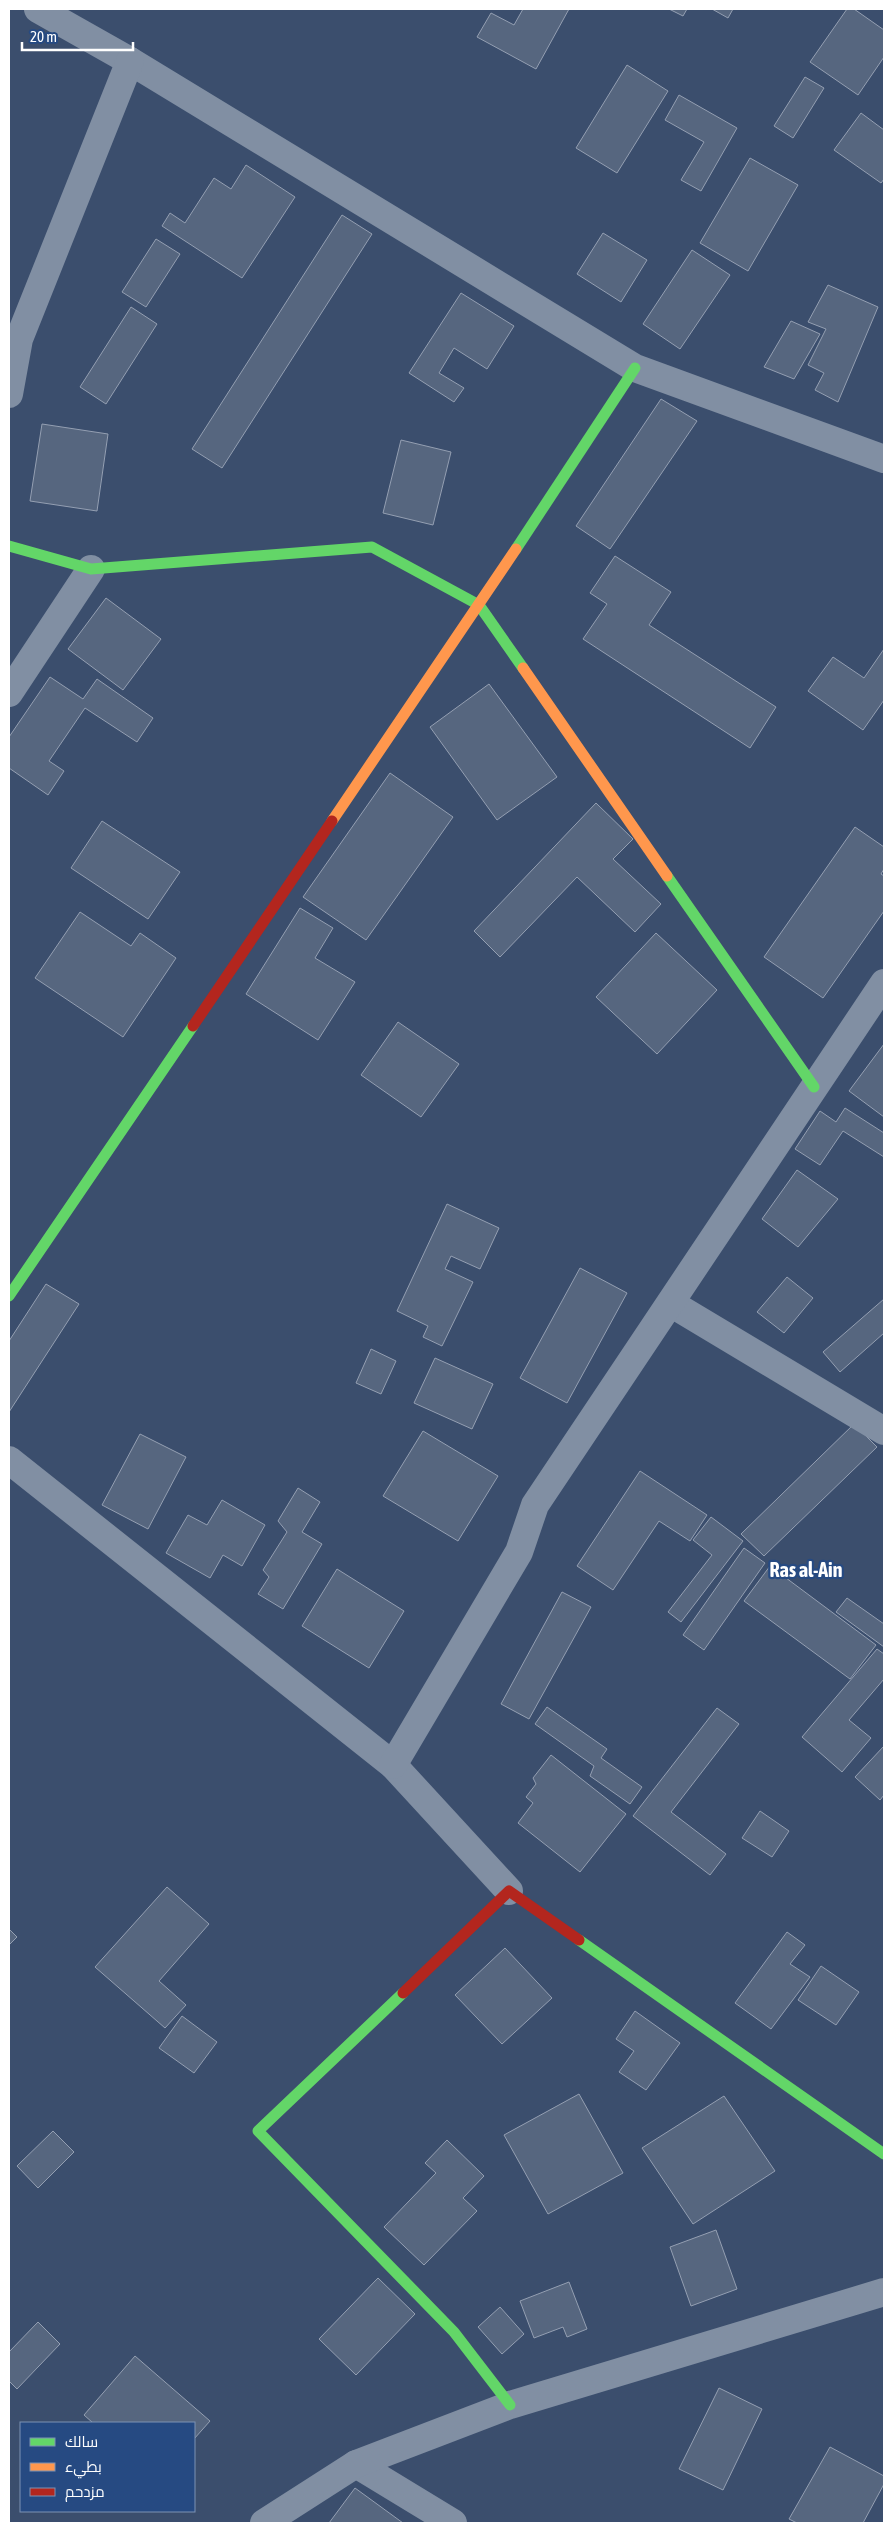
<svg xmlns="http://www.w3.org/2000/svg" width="893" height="2532" font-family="'Asap Condensed',Cairo,sans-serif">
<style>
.building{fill:#56667f;stroke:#949fb2}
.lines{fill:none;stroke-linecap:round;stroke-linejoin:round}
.street{stroke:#818fa3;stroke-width:28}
.fast{stroke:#63d668;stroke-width:11}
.slow{stroke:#ff974d;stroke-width:11}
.jam{stroke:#b3261e;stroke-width:11}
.labels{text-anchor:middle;stroke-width:4.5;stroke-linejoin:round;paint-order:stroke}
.quarter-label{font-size:20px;font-weight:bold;fill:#fff;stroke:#264a82}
</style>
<rect width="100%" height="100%" fill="#3b4e6d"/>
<g class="building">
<path d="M523,9h46l-33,60 -59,-32 14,-24 23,12z"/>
<path d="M669,9h18l-4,7z"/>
<path d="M712,9h21l-5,9z"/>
<path d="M847,9h7l30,21v27l-26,38 -48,-33z"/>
<path d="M627,65l41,26 -51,82 -41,-25z"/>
<path d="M805,77l19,11 -31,50 -19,-12z"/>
<path d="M679,95l58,33 -36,63 -20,-11 23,-38 -39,-22z"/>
<path d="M861,113l23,17v49l-3,4 -47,-33z"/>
<path d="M750,158l48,27 -50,86 -48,-28z"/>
<path d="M246,165l49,32 -53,81 -80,-52 8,-13 15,10 29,-45 17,11z"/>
<path d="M342,215l30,19 -150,234 -30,-19z"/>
<path d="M603,233l44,27 -26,42 -44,-28z"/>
<path d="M156,239l24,15 -34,53 -24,-15z"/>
<path d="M692,250l38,25 -50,74 -37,-25z"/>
<path d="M828,285l50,22 -40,95 -23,-12 9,-17 -16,-8 18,-36 -18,-7z"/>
<path d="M461,293l53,33 -27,43 -33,-21 -15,25 25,15 -10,14 -45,-29z"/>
<path d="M131,307l26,17 -51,80 -26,-17z"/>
<path d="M791,321l29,13 -26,45 -30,-12z"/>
<path d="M661,399l36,22 -87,128 -34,-23z"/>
<path d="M42,424l66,10 -11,77 -67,-10z"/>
<path d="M401,440l50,12 -18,73 -50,-12z"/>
<path d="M615,556l56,36 -22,33 127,82 -26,41 -167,-109 24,-35 -17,-11z"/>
<path d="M106,598l55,41 -38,51 -55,-41z"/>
<path d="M884,649v51l-21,30 -55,-39 25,-34 31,21z"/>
<path d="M50,677l33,22 14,-20 56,39 -16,24 -52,-34 -36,53 15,10 -16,24 -39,-27v-31z"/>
<path d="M489,684l68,93 -60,43 -67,-93z"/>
<path d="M390,773l63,44 -87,123 -63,-43z"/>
<path d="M596,803l37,36 -20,20 48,45 -26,28 -58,-55 -77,80 -26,-26z"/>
<path d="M102,821l78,51 -32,47 -77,-51z"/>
<path d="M855,827l29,20v22l-3,5 3,2v35l-61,87 -59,-41z"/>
<path d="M300,908l33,20 -18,30 40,24 -37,58 -72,-46z"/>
<path d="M80,912l51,34 9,-13 36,25 -53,79 -88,-59z"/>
<path d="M656,933l61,57 -60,64 -61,-57z"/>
<path d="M398,1022l61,42 -38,53 -60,-42z"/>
<path d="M884,1044v73l-35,-26z"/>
<path d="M845,1108l39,25v24l-41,-26 -23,34 -25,-16 25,-38 16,11z"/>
<path d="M797,1170l41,29 -40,48 -36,-28z"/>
<path d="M447,1204l52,24 -19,41 -29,-13 -6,13 28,13 -31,64 -19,-9 5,-11 -31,-15z"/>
<path d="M580,1268l47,25 -60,110 -47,-25z"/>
<path d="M787,1277l26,21 -29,35 -27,-21z"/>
<path d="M46,1284l33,20 -70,108v-71z"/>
<path d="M884,1299v34l-44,39 -17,-20z"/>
<path d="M371,1349l25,12 -15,33 -25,-11z"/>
<path d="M435,1358l58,26 -21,45 -58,-26z"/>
<path d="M854,1424l23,23 -113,109 -23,-22z"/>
<path d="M423,1431l75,45 -40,65 -75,-45z"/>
<path d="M140,1434l46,23 -38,72 -46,-24z"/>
<path d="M640,1471l67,44 -17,26 -31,-20 -46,69 -36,-24z"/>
<path d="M298,1488l22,14 -18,30 20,12 -39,65 -25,-15 11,-17 -6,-7 24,-38 -9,-11z"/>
<path d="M222,1500l43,25 -23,41 -19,-11 -13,23 -44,-25 22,-38 19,10z"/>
<path d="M711,1517l32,24 -62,81 -13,-10 44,-57 -19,-15z"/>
<path d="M744,1548l21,15 -61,87 -21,-15z"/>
<path d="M770,1566l106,79 -26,34 -106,-78z"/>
<path d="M337,1569l67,42 -35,57 -67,-42z"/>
<path d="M562,1592l29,15 -62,112 -28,-15z"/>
<path d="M847,1598l37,26v23l-48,-35z"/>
<path d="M877,1649l7,5v25l-35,41 22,18 -29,34 -40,-35z"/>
<path d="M547,1707l60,42 -6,9 41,29 -12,17 -40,-28 4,-10 -59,-42z"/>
<path d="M717,1708l22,16 -68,88 55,42 -16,21 -77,-59z"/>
<path d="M884,1746v49l-4,5 -25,-23z"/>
<path d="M551,1755l75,59 -46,58 -62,-49 15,-20 -7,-6 10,-13 -3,-6z"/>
<path d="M760,1811l29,20 -17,26 -30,-19z"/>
<path d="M167,1887l42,37 -50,57 27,24 -21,23 -70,-61z"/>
<path d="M9,1929l8,8 -8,8z"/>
<path d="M787,1932l18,13 -15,19 20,13 -39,52 -36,-26z"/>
<path d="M505,1948l47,50 -50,46 -47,-49z"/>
<path d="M821,1966l38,26 -23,33 -38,-25z"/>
<path d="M635,2011l45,32 -34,47 -27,-18 15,-21 -18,-12z"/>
<path d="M182,2016l35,26 -23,31 -35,-25z"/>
<path d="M579,2094l44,79 -75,41 -44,-79z"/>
<path d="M724,2096l51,75 -82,53 -51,-76z"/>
<path d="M53,2131l21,21 -36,36 -21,-22z"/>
<path d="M447,2140l37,36 -21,22 14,13 -53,54 -40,-38 52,-54 -11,-10z"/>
<path d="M716,2230l21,59 -46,17 -21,-59z"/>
<path d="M378,2278l37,36 -59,61 -37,-36z"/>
<path d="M569,2282l18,47 -20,8 -4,-10 -29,11 -14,-37z"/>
<path d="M500,2307l24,27 -22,20 -24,-27z"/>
<path d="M38,2322l22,22 -43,45 -8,-8v-29z"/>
<path d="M135,2356l75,65 -16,18v-16h-101l-9,-8z"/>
<path d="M719,2388l43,21 -39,81 -44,-21z"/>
<path d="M830,2447l54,29v8l-21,39h-66l-8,-4z"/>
<path d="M355,2488l48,35h-74z"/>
</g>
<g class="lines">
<g class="street">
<path d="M38,9l92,52 505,307 249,91"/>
<path d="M9,394l10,-55 111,-278"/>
<path d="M9,693l82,-124"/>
<path d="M672,1304l212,127"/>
<path d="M9,1460l384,305 116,126"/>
<path d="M393,1765l126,-213 16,-47 349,-522"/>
<path d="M356,2464l97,59"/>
<path d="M264,2523l92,-59 154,-59 374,-113"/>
</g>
<g class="fast">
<path d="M9,546l82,23 281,-22 107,58 44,63"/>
<path d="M516,549l119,-181"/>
<path d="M667,876l147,211"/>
<path d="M9,1296l184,-270"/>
<path d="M579,1940l305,214"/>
<path d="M403,1993l-145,138 196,201 56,73"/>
</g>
<g class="slow">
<path d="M523,668l144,208"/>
<path d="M332,821l184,-272"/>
</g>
<g class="jam">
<path d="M193,1026l139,-205"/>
<path d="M403,1993l106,-102 70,49"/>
</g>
</g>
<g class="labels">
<g class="quarter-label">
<text x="806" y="1577">Ras al-Ain</text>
</g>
</g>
<rect width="893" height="2532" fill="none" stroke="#ffffff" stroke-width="20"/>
<rect x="20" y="2422" width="175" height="90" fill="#264a82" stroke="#7d92b4"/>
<rect x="30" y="2438" width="25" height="8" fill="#63d668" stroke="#7d92b4"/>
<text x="65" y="2447" font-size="15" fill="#ffffff">سالك</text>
<rect x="30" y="2463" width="25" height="8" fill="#ff974d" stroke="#7d92b4"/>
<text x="65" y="2472" font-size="15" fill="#ffffff">بطيء</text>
<rect x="30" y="2488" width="25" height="8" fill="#b3261e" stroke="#7d92b4"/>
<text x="65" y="2497" font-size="15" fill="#ffffff">مزدحم</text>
<path d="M22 42v8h111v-8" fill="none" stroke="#ffffff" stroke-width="2.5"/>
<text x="30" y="42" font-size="15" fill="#ffffff" stroke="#264a82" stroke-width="4" paint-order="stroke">20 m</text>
</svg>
